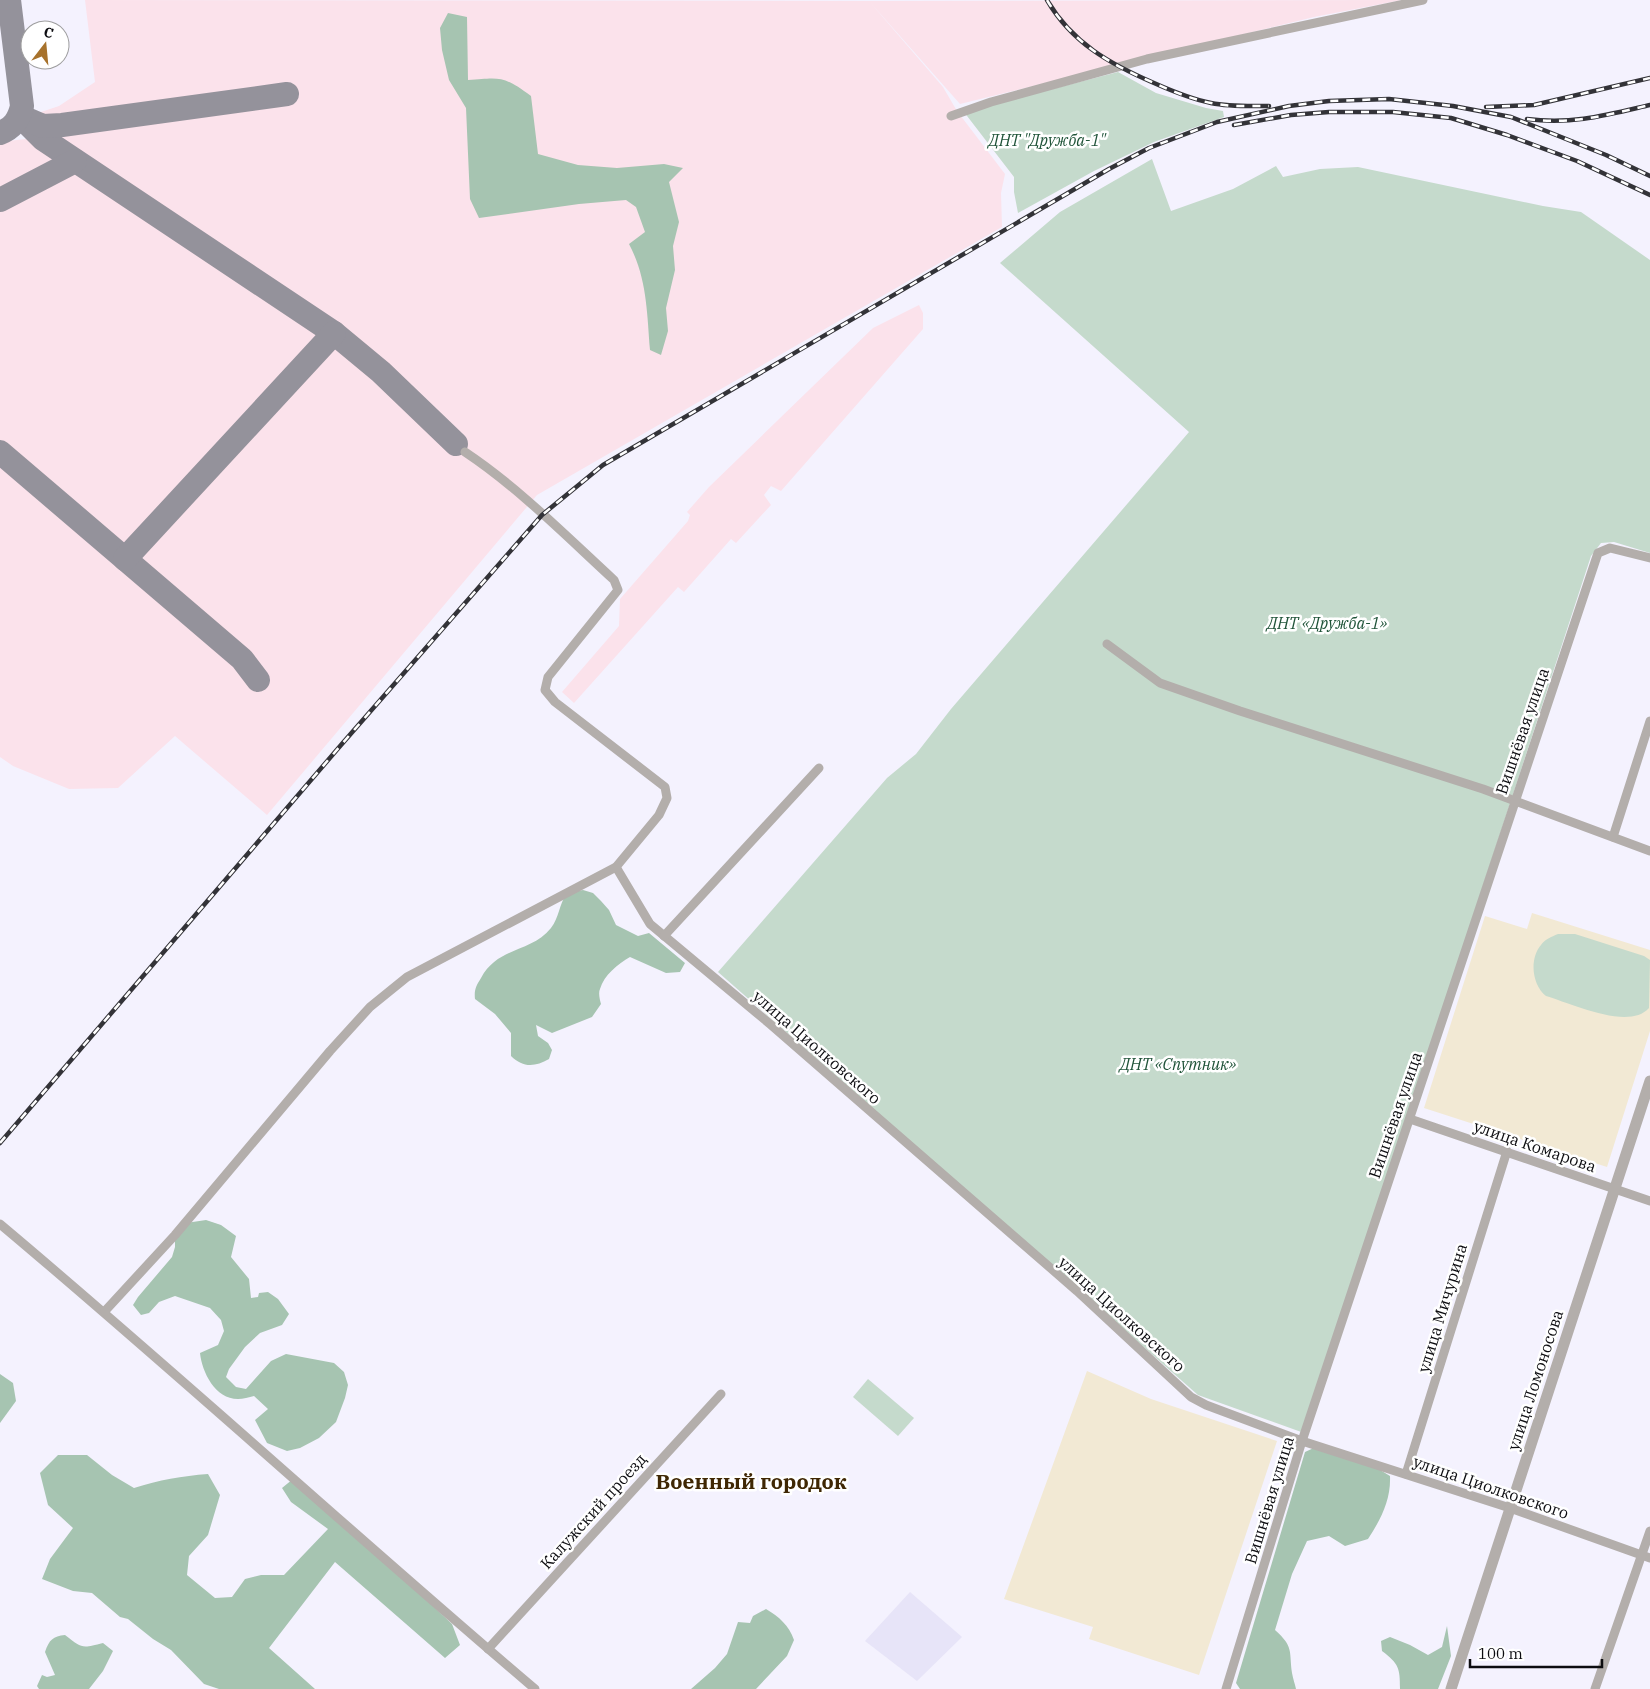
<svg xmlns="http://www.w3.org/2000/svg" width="1650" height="1689" font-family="'IBM Plex Serif',serif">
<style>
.built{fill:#e7e4f8}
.industrial{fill:#fbe2eb}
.education{fill:#f2e9d4}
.green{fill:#c5dacc}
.forest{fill:#a6c4b1}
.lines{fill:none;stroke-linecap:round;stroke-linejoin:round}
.taxiway{stroke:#94929b;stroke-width:24}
.minor{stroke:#b3aeab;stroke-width:9}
.tertiary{stroke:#b3aeab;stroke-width:11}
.rail-casing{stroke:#333338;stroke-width:4.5}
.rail{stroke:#fff;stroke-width:2.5;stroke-dasharray:8;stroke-linecap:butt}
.labels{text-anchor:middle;stroke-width:5;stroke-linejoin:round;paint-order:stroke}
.park-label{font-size:16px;font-style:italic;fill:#1f5338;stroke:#fff}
.street-label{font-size:16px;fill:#0c0c10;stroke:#fff}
.district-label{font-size:21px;font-weight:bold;fill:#3f2704;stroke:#fff}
</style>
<rect width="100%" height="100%" fill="#f4f2fe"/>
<path class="built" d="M910,1592l52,45 -45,44 -52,-40z"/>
<g class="industrial">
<path d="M85,0l783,1 534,-1 -88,17 -354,87 -91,-103 74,86 14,24 48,63 -4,19 1,34 -465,268 -270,320 -92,-79 -57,52 -49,1 -56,-23 -13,-9v-615l34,-4 1,-24 24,-8 36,-24z"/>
<path d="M919,305l4,8v16l-142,162 -10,-5 -7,9 7,10 -35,38 -5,-4 -47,53 -6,-5 -104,116 -12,-11 57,-66 1,-27 68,-78 2,-6 -3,-3 22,-25 164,-159z"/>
</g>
<g class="education">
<path d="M1532,913l118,37v81l-43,136 -183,-59 61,-192 42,13z"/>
<path d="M1087,1371l64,28 126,42 -78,234 -110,-36 4,-12 -89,-28z"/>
</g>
<g class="green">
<path d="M1118,72l38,21 50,15 17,3 1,6 -70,25 -60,29 -76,42 -4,-21v-15l-50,-65z"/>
<path d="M1152,159l19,52 62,-22 43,-23 7,11 37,-8 38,-2 185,39 38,6 69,48v293l-36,-11 -13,1 -10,13 -287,877 -106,-38 -480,-423 169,-194 29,-24 35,-45 238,-277 -189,-169 60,-51z"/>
<path d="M1558,934h17l69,22 6,4 -1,48c-20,23 -79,-5 -103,-12 -14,-11 -17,-37 -5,-51 4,-6 10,-8 17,-11z"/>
<path d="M868,1379l46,39 -16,18 -45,-39z"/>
</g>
<g class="forest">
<path d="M448,13l19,4 1,63c32,-2 35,-5 63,16l7,58 40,11 39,3 47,-4 19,4 -14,14 10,40 -6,24 2,24 -9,38 2,23 -7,24 -11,-5c-3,-38 -3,-72 -21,-106l16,-12 -9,-25 -10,-7 -47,4 -100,14 -9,-19 -4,-91 -17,-28 -7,-30 -2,-22z"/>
<path d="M583,890l10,3 8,8 8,9 7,15 22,11 11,-3 36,30 -5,9 -14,1 -36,-16c-12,7 -26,18 -30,32 -2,4 0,11 1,15l-9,13 -40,16 -16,-8 2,11 10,7 4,7 -3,9c-14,8 -26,9 -38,-3v-23l-16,-19 -20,-15c-1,-9 1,-13 6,-21 17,-32 50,-25 70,-50 8,-10 8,-24 16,-35z"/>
<path d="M206,1220l15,5 15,11 -5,21 18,22 2,19 7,-1 1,-4 9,-1 10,7 11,15 -7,11 -22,8 -15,14 -16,22 -3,8 10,10 10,2 25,-28 15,-7 48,9 10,9 4,13 -3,13 -9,24 -17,16 -19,10 -13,3 -20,-8 -12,-23 13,-11 -14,-13c-5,1 -11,3 -16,3 -23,0 -36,-27 -38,-46l18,-8 6,-14 -3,-11 -11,-12 -35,-12 -16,6 -10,11 -8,2 -8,-10 5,-8 34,-40 3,-10v-12l11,-12z"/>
<path d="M0,1374l13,9 3,18 -16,22z"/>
<path d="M1318,1446l49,16 23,14c1,24 -9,43 -22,63l-23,7 -16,-10 -22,5 -15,33 -17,56c19,17 14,21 17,43 1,6 3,11 4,16h-56l-4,-6 69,-231z"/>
<path d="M58,1455h29l25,20 22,13c25,-8 48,-12 74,-14l12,21 -12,40 -19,21 -2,19 28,23 17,-1 13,-18 16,-4h23l44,-46 -37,-27 -9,-14 11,-9 66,57 93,88 8,21 -15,13 -110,-96 -66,86 46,41h-96l-15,-5 -33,-34 -18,-11 -25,-20 -8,-2 -28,-24 -19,-2 -31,-12 8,-20 23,-31 -25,-23 -8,-32z"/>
<path d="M766,1609c13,8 23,16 28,31l-7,16 -31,33h-65l24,-21 12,-14 11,-32 12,1 3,-7z"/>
<path d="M1447,1626l4,30 -13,33h-38c0,-21 -1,-25 -18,-38l-1,-10 9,-4 20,8 18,10 14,-8z"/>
<path d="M65,1635c17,13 16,14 38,8l10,8 -10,20 -14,18h-50l-2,-3 5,-11 5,2 8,-2 -10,-23c4,-12 8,-16 20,-17z"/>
</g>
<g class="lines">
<g class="taxiway">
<path d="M20,116l23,23 291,194 47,39 75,72"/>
<path d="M22,117l21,9 19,-1 225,-31"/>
<path d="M0,133c13,-5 19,-13 22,-27l-13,-106"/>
<path d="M0,200l75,-39"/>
<path d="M0,452l242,207 16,21"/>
<path d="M125,559l209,-226"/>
</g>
<g class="minor">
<path d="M951,116l40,-14 156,-43 276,-59"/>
<path d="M1107,644l53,39 80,28 243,78 167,62"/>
<path d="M1613,837l37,-116"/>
<path d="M616,867l34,57 120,100 307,267 114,106 15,8 96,36 208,67 140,50"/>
<path d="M664,936l155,-168"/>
<path d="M1410,1119l240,82"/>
<path d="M0,1224c181,152 355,312 535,465"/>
<path d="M105,1311l70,-76 155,-184 40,-44 37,-30 209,-110 43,-52 8,-17 -2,-11 -110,-85 -10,-12 3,-13 70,-87 -4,-10c-48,-44 -95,-92 -149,-128"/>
<path d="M1406,1474l101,-323"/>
<path d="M488,1649l233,-255"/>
<path d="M1226,1689l76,-248 296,-888 12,-5 40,10"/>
<path d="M1595,1689l55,-158"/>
</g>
<path class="tertiary" d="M1451,1689l199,-608"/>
<g class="rail-casing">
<g id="rail">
<path d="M1047,0c25,43 63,64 107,83 18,8 37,16 57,20 19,4 39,3 58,3"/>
<path d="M1486,107l48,-2 116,-27"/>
<path d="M1527,119c45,6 80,-4 123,-14"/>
<path d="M1234,125l57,-10 38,-3h64l58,6 56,17 70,26 73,34"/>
<path d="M0,1143l341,-398 201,-230 61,-50 506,-296 40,-21 68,-26 72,-16 40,-5 60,-2 64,7 58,11 95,38 44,21"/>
</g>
</g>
<use href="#rail" class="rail"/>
</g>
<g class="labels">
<g class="park-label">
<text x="1047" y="146">ДНТ "Дружба-1"</text>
<text x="1327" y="629">ДНТ «Дружба-1»</text>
<text x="1178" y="1070">ДНТ «Спутник»</text>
</g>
<g class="street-label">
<text transform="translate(1522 731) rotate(-71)" y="6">Вишнёвая улица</text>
<text transform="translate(817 1047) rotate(41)" y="6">улица Циолковского</text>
<text transform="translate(1395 1115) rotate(-71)" y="6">Вишнёвая улица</text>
<text transform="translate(1535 1146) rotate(19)" y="6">улица Комарова</text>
<text transform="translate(1442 1308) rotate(-73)" y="6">улица Мичурина</text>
<text transform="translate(1122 1314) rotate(42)" y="6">улица Циолковского</text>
<text transform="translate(1535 1380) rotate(-72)" y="6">улица Ломоносова</text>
<text transform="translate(1491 1487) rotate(19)" y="6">улица Циолковского</text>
<text transform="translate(1269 1500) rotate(-73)" y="6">Вишнёвая улица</text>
<text transform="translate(593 1511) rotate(-48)" y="6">Калужский проезд</text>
</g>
<g class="district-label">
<text x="751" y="1489">Военный городок</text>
</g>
</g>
<g transform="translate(45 45) rotate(16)"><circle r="24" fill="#ffffff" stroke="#9e9e9f"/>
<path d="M0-4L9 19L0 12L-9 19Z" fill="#a7722c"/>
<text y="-8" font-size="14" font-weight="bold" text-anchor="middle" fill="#0c0c10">С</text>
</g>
<path d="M1470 1659v8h132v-8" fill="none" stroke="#0c0c10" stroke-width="2.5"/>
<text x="1478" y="1659" font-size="15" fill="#0c0c10" stroke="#ffffff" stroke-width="4" paint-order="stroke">100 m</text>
</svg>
